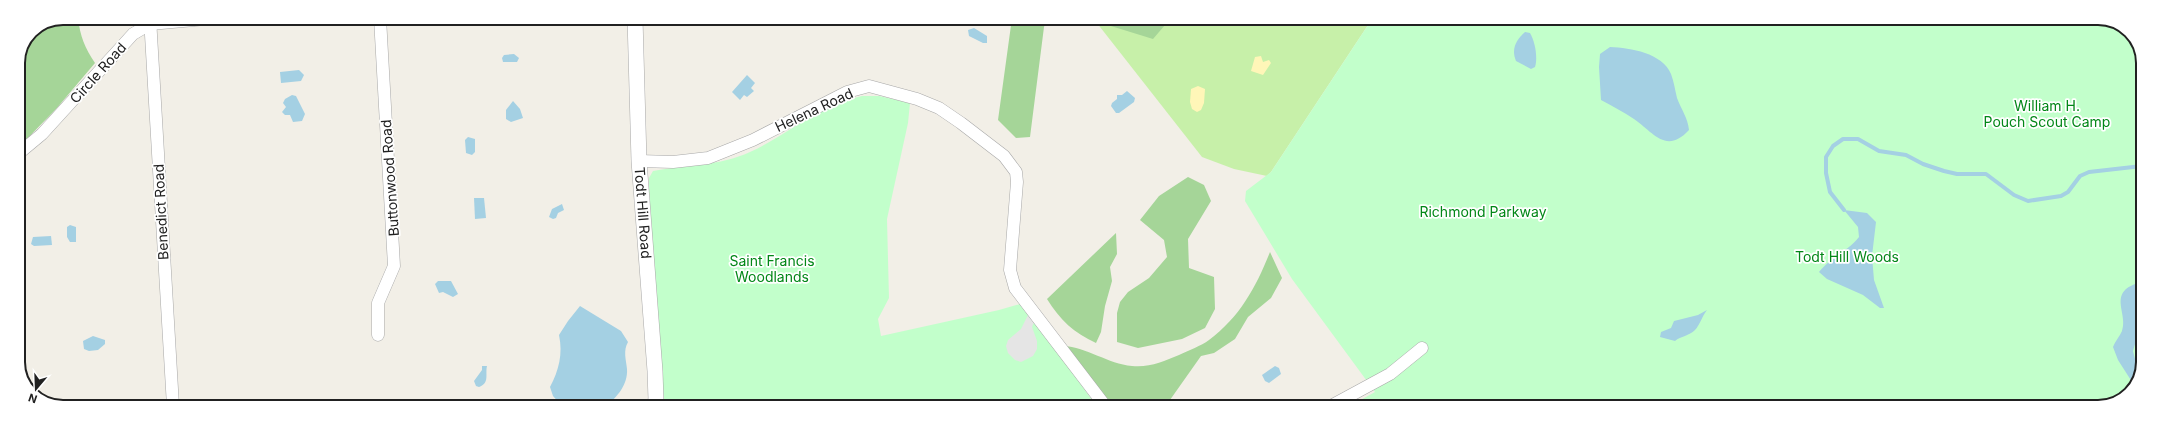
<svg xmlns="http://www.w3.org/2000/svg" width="2161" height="425" font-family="Inter,sans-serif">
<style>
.grass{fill:#c7f0a9}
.forest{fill:#a5d598}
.sand{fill:#fff6b8}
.park{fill:#c2ffcb}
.parking{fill:#e5e5e5}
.water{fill:#a4d0e3}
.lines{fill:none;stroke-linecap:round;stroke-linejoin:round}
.stream{stroke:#a4d0e3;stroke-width:4}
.minor-casing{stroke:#a8a8a8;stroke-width:13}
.tertiary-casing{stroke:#a8a8a8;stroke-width:16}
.minor{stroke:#fff;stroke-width:12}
.tertiary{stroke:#fff;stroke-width:15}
.labels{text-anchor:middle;stroke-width:3.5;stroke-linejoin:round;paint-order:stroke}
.street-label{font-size:14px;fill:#212121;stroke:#fff}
.park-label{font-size:14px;fill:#028717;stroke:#fff}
.rim{fill:none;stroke:#212121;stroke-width:2}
</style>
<rect width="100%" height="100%" fill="#f2efe7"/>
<path class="grass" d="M1093,18l279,1 -101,153 -4,4 -33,-7 -32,-12z"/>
<g class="forest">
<path d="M63,18h15c2,18 7,30 17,45l-39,46 -38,39v-86l13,-31z"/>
<path d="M1012,18h35l-3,9 -14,110 -14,1 -18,-18z"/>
<path d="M1085,18h86l-18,21z"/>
<path d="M1188,177l16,8 7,16 -23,38 1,29 25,9 1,32 -10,19 -23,11 -44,9 -21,-6v-29l3,-11 8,-10 21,-14 18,-21 -3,-17 -24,-20 19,-24z"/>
<path d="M1116,233l1,21 -7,13 2,14 -7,25 -4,26 -5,11c-22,-10 -36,-23 -49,-44z"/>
<path d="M1270,252l12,26 -11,20 -23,19 -13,22 -21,14 -13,3 -36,51h-54l-48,-61c24,1 45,18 69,20 17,2 32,-5 47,-11 10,-5 22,-9 30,-15 31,-23 47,-53 61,-88z"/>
</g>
<g class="sand">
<path d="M1261,56l2,6 6,-2 2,3 -8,12 -12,-4 4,-14z"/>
<path d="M1198,86l7,3 -1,14 -3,7 -4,2 -5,-3 -2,-7 1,-13z"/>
</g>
<g class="park">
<path d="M1372,19h735l23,12 13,26 -1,314 -14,25 -29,11h-751l27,-15 -83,-113 -47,-78 1,-10 25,-19z"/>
<path d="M862,96h17l31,7 -2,20 -21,96 2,79 -11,21 3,17 118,-26 21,-6 15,16 62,87 -437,-1 2,-13 -13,-206v-9l4,-7c32,-6 67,-5 97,-19 37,-17 70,-47 112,-56z"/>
</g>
<path class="parking" d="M1029,313l6,7 -3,7 5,14v8l-4,7 -12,6 -6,-2 -7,-7 -2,-7 2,-6 13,-11z"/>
<g class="water">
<path d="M974,28l13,8v7h-4l-14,-7 -1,-6z"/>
<path d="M1525,32l5,1c5,8 8,25 5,34l-4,2 -15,-8c-5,-12 0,-21 9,-29z"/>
<path d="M1610,47c21,1 52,6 61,27 3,8 4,16 6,24 4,11 11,20 12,32 -23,25 -36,2 -55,-11 -10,-7 -22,-13 -33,-19l-2,-33 1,-13z"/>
<path d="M514,54l5,4 -2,4h-14l-1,-4 2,-3z"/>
<path d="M299,70l5,5 -3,6 -20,2 -1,-11z"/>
<path d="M747,75l8,8 -4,5 3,3 -7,6 -3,-2 -4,5 -8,-8z"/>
<path d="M1127,91l8,7 -1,4 -15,11h-3l-5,-7 1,-3 5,-4v-4h5z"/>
<path d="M292,95l4,1 9,18 -3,7 -9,1 -3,-7h-5l-3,-3 4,-5 -3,-4 2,-4z"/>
<path d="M513,101l7,8 3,9 -12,4 -5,-3v-9z"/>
<path d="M468,137l7,2v13l-3,3 -6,-2 -1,-13z"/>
<path d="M474,198h10l2,20 -11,1z"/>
<path d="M562,204l2,6 -6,3 -2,5 -3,1 -4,-2 3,-8z"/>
<path d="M1844,210l23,3 9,9 -4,34 2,24 10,28h-4l-17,-13 -36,-16 -8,-7c12,-15 28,-20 40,-35l-1,-10z"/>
<path d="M70,225l6,2v15h-6l-3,-5v-10z"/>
<path d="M51,236l1,9 -18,1 -3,-2 2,-7z"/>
<path d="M438,281h13l7,13 -5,3 -10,-5 -4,1 -4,-9z"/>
<path d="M2142,282v38l-9,31 3,12 6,8 -8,14 -16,-25 -5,-13c2,-6 7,-11 9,-16 7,-18 -17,-40 20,-49z"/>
<path d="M580,306l41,25 7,11c-5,9 -2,17 -1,27 1,16 -10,28 -21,37h-44l-9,-10 -3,-9c9,-17 13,-33 9,-52l9,-14z"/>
<path d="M1707,310c-5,6 -7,15 -12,20 -6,6 -14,6 -20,11l-15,-4 1,-5 10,-4 3,-7 24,-6z"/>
<path d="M93,336l12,4v4l-7,6 -9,1 -5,-2 -1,-8z"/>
<path d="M482,366h5c-2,8 3,17 -8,21l-3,-1 -2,-5 8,-11z"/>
<path d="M1275,366l4,2 2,6 -12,9 -4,-2 -3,-6z"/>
</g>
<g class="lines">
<path class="stream" d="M1844,210l-14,-18 -4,-19v-16l7,-11 10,-7h15l21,12 27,4 17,9 21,7 13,3h29l28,21 14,6 33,-5 7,-4 12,-16 9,-4 53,-6"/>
<g class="minor-casing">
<g id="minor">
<path d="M150,18l23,388"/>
<path d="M18,154l24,-20 91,-100 17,-10 66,-6"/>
<path d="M639,161l34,1 35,-4 45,-18 94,-48 22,-6 48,13 22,9 22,15 43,33 12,16 1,10 -7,88 5,18 91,119"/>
<path d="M378,335v-32l16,-37 -14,-248"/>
<path d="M1329,407l61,-33 32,-26"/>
</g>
</g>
<g class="tertiary-casing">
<g id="tertiary">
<path id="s1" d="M635,18l4,143 16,210 1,29 -3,6"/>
</g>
</g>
<use href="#minor" class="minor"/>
<use href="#tertiary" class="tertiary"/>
</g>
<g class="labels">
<g class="street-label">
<text transform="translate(98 73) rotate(-48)" y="5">Circle Road</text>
<text transform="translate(814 110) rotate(-25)" y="5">Helena Road</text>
<text transform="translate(390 178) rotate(-94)" y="5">Buttonwood Road</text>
<text transform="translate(161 212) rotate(-93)" y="5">Benedict Road</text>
<text dy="5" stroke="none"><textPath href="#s1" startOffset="195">Todt Hill Road</textPath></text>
</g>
<g class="park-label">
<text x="2047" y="111">William H.<tspan x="2047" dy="16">Pouch Scout Camp</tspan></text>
<text x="1483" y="217">Richmond Parkway</text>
<text x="1847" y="262">Todt Hill Woods</text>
<text x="772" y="266">Saint Francis<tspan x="772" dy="16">Woodlands</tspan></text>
</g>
</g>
<path d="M0 0H2161V425H0ZM63 25H2098A38 38 0 0 1 2136 63V362A38 38 0 0 1 2098 400H63A38 38 0 0 1 25 362V63A38 38 0 0 1 63 25Z" fill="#fff" fill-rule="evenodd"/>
<path class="rim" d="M63 25H2098A38 38 0 0 1 2136 63V362A38 38 0 0 1 2098 400H63A38 38 0 0 1 25 362V63A38 38 0 0 1 63 25Z"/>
<g transform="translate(36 389) rotate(199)" stroke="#ffffff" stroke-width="3" paint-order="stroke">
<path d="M0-3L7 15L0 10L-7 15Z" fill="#212121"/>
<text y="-6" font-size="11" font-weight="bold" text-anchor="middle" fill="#212121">N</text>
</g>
</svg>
